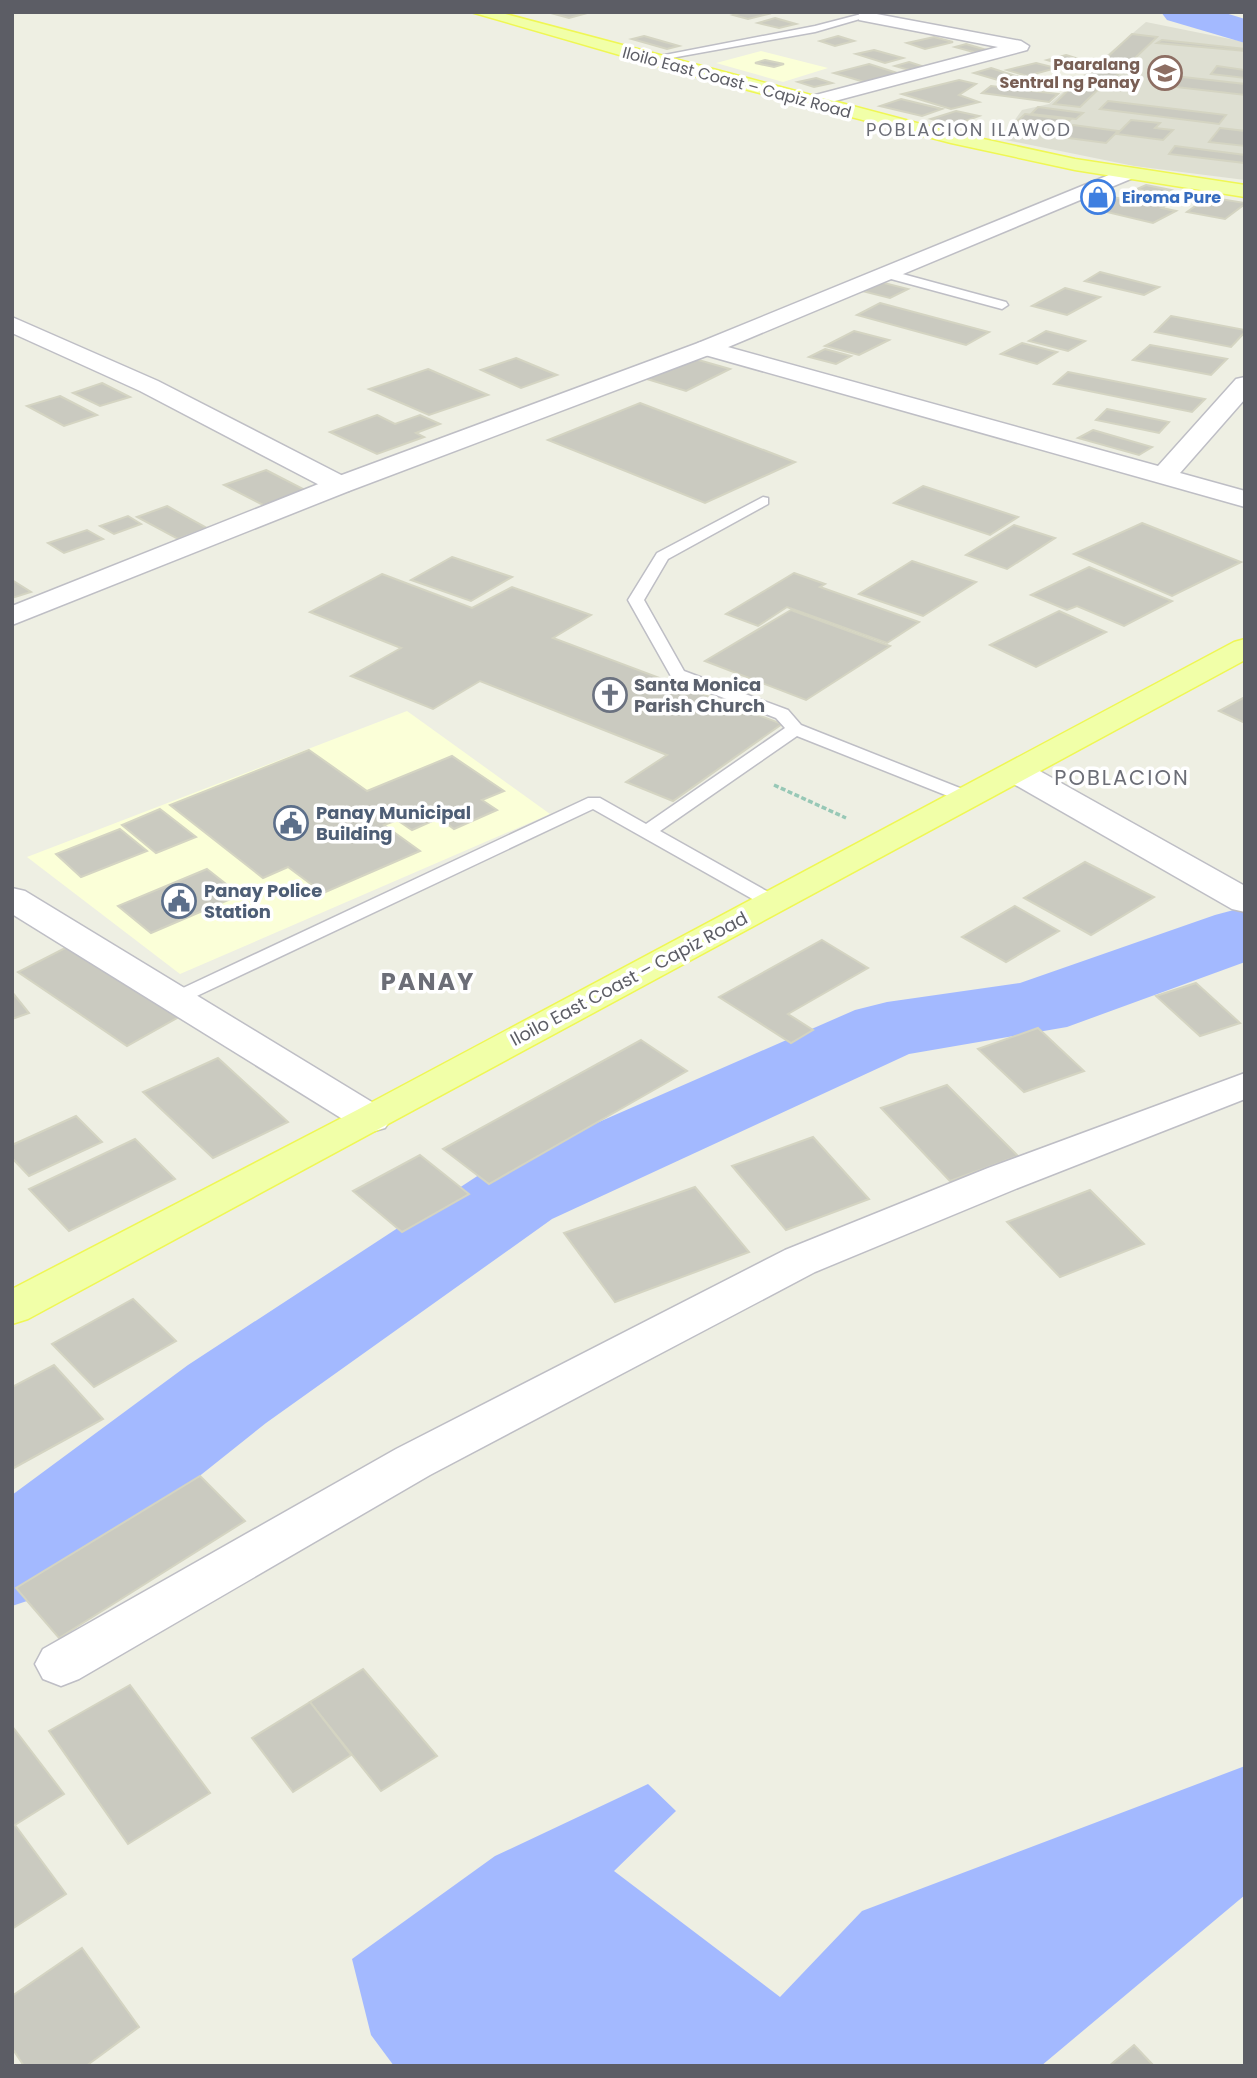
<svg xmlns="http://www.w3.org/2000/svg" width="1257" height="2078" font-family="Poppins,sans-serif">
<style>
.commercial{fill:#fbffd8}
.education{fill:#dedfd2}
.water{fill:#a3b9ff}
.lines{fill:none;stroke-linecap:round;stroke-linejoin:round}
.river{fill:#a3b9ff;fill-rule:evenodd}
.building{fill:#cacac0;stroke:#d4d4c2;stroke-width:2}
.service-casing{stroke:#bebec5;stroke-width:3}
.minor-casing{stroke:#bebec5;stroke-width:3}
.tertiary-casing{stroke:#bebec5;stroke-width:3}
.primary-casing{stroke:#eff754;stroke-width:3}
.path{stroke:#97c8b6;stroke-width:3.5;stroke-dasharray:5 2.5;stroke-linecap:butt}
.service{fill:#fff;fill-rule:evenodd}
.minor{fill:#fff;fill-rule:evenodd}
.tertiary{fill:#fff;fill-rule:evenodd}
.primary{fill:#f1ffa8;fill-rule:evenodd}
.labels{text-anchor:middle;stroke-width:7;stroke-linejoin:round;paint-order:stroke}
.far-education-label{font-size:16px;font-weight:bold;fill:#785e54;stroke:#fff;text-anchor:end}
.far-street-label{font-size:16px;fill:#5c5d65;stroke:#fff}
.far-shop-label{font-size:16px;font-weight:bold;fill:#366cbe;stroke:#fff;text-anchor:start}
.far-quarter-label{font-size:18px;letter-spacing:2px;fill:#6c6e77;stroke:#fff}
.worship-label{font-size:18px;font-weight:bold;fill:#5b616d;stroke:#fff;text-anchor:start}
.service-label{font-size:18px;font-weight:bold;fill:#4e5e75;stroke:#fff;text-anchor:start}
.street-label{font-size:18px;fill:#5c5d65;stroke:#fff}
.quarter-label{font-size:21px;letter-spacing:2px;fill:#6c6e77;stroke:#fff}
.district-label{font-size:24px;font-weight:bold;letter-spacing:2px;fill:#6c6e77;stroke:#fff}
</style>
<rect width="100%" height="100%" fill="#eeefe3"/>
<g class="commercial">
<path d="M761,51l67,17 -45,14 -67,-19z"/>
<path d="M407,711l143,103 -370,160 -153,-117z"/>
</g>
<path class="education" d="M1146,22l99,20v138l-111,-14 -133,-27 21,-29 27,-6z"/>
<path class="water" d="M1245,1766v129l-204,171h-647l-23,-31 -19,-76 143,-103 153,-72 28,27 -62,60 166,126 82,-86z"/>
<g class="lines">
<g class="river">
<path d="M1161,12h61l23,7v24l-78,-23z"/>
<path d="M1245,907v55l-178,65 -158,27 -357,165 -286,204 -212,169 -42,14v-111l176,-130 294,-192 373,-163 32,-8 133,-19 195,-68z"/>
</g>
</g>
<g class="building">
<path d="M547,12h44l-22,6z"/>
<path d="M744,12h18l6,2 -20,5 -15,-4z"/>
<path d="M775,18l21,6 -17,4 -21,-5z"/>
<path d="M1132,34l25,3 -44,42 -26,-3z"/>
<path d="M644,36l35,10 -12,3 -35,-10z"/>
<path d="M838,36l16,5 -19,5 -15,-5z"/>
<path d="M934,37l19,5 -28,7 -18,-6z"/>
<path d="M1162,40l83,9v2l-88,-8z"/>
<path d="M966,44l21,6 -10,3 -22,-6z"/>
<path d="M874,50l29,8 -18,5 -29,-9z"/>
<path d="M1066,55l19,6 -18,5 -20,-6z"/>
<path d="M765,60l19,4 -10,3 -19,-4z"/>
<path d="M909,62l22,7 -15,3 -21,-6z"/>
<path d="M1036,63l20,5 -29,8 -20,-6z"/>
<path d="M869,64l38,12 -36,8 -37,-11z"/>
<path d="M1217,66l28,4v8l-34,-4z"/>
<path d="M991,68l34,11 -17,4 -34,-10z"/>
<path d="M1174,76l71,8v11l-78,-9z"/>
<path d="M816,78l16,5 -18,4 -16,-5z"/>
<path d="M1081,78l26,3 -27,26 -26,-3z"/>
<path d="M959,80l17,4 -17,11 20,7 -28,7 -49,-15z"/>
<path d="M991,86l67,8 -9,8 -67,-9z"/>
<path d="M901,99l41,10 -20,7 -42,-10z"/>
<path d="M1108,101l118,14 -7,9 -119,-15z"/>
<path d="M1038,107l45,6 -7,6 -45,-5z"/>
<path d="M956,111l23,5 -24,9 -24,-6z"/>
<path d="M1025,114l45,6 -13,12 -45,-6z"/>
<path d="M1131,120l29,3 -5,5 18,2 -10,10 -46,-6z"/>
<path d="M1073,125l45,6 -12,12 -45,-6z"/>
<path d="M1220,128l25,3v15l-36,-4z"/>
<path d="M1175,146l70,9v8l-76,-9z"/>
<path d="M1146,185l25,5 -10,5 -24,-6z"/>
<path d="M1136,195l35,8 -9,5 14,3 -23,12 -63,-15 23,-11 14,3z"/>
<path d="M1208,197l37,6v1l-20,15 -38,-7z"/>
<path d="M1100,272l59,15 -15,8 -59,-14z"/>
<path d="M876,281l32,8 -18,9 -32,-8z"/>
<path d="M1065,288l35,9 -33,18 -35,-9z"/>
<path d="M880,303l109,29 -23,13 -109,-30z"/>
<path d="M1171,316l74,14v2l-14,15 -76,-15z"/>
<path d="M854,331l35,9 -30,15 -34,-9z"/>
<path d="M1046,331l39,10 -17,10 -39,-10z"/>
<path d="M1022,343l35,9 -20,12 -36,-10z"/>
<path d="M1150,345l77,14 -16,16 -78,-15z"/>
<path d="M825,349l26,7 -15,8 -27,-7z"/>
<path d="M681,355l49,14 -44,22 -49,-15z"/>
<path d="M516,358l41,17 -36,13 -40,-18z"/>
<path d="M428,369l60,26 -59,20 -60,-26z"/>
<path d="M1068,372l137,27 -13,13 -138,-28z"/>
<path d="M102,383l28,14 -30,9 -27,-13z"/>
<path d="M60,396l37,19 -33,11 -37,-20z"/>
<path d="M640,403l155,59 -90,41 -157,-63z"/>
<path d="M1107,409l62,13 -10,11 -63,-13z"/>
<path d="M377,415l18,9 25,-9 20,9 -24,9 8,4 -47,17 -47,-22z"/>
<path d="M1093,430l59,17 -13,8 -61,-17z"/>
<path d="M266,470l43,22 -42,15 -43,-22z"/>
<path d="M923,486l95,31 -28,18 -96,-32z"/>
<path d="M167,506l40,22 -29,11 -41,-22z"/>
<path d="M128,516l13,8 -27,10 -14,-8z"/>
<path d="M1142,523l99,39 -69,34 -98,-42z"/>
<path d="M1014,525l41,13 -48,31 -41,-14z"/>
<path d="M87,530l16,9 -39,14 -16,-10z"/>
<path d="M452,557l60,20 -41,24 -60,-21z"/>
<path d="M912,561l64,21 -53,34 -64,-22z"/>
<path d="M1089,567l83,34 -48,25 -47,-20 -10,4 -36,-15z"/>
<path d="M794,573l31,11 -5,3 99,35 -32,21 -100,-36 -29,19 -32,-12z"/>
<path d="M382,574l90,34 40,-21 79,28 -38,23 229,86 -109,77 -47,-19 41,-27 -187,-74 -47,28 -82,-33 50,-28 -91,-36z"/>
<path d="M12,580l19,12 -19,6z"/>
<path d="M791,610l99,36 -84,54 -101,-39z"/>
<path d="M1059,611l47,21 -70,35 -46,-22z"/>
<path d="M1245,697v26l-26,-12z"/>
<path d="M309,750l58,41 85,-35 52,35 -22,9 15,10 -43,19 -15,-11 -27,12 -15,-10 -13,5 36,26 -97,42 -35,-26 -25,11 -93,-73z"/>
<path d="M160,809l36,28 -40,16 -34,-28z"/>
<path d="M120,829l27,22 -66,26 -25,-23z"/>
<path d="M1085,862l69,35 -63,38 -67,-37z"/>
<path d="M207,869l33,26 -89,38 -33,-27z"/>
<path d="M1015,906l44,25 -53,31 -44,-25z"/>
<path d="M822,940l46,28 -80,46 25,16 -22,13 -72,-46z"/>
<path d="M77,942l109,71 -59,33 -109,-74z"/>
<path d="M1196,983l44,40 -40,13 -44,-40z"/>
<path d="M12,992l17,21 -17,6z"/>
<path d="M1038,1028l46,43 -60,21 -46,-43z"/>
<path d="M641,1040l46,31 -198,113 -46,-35z"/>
<path d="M218,1058l70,64 -75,36 -70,-66z"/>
<path d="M947,1085l71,71 -68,25 -69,-73z"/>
<path d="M76,1116l26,26 -73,34 -17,-18v-13z"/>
<path d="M813,1137l56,62 -83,31 -54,-64z"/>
<path d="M135,1139l40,40 -106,52 -40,-42z"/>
<path d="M420,1155l49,39 -67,38 -49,-41z"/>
<path d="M695,1187l54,65 -134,50 -51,-69z"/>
<path d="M1090,1190l54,54 -84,33 -53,-55z"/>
<path d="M133,1299l43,42 -82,46 -42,-43z"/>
<path d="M54,1365l49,54 -91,50v-82z"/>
<path d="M200,1476l45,45 -186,117 -43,-50z"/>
<path d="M363,1669l74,87 -56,35 -71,-89z"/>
<path d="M130,1685l80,108 -82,51 -79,-113z"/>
<path d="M310,1702l41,53 -58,37 -41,-54z"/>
<path d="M12,1726l52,68 -49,31 51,69 -54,35z"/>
<path d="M82,1948l57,79 -53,39h-62l-12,-18v-52z"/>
<path d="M1134,2045l20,21h-45z"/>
</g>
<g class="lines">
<g class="service-casing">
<g id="service">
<path d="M869,12h15l-69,20 -166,30 -5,-3 171,-33z"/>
<path d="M884,269l122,33 2,3 -6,4 -122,-33 -2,-3z"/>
<path d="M763,497l5,1v6l-100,55 -24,41 40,71 104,39 13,15 174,69 3,4 -3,4h-12l-166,-66 -137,95 119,67 3,4 -3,4h-14l-172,-97 -411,194h-14l-3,-4 3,-4 420,-197h12l46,26 139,-96 -9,-10 -104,-40 -44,-78 29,-47z"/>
</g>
</g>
<g class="minor-casing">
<g id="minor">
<path d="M866,12l155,29 8,5 -2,4 -211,56h-12l-3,-4 3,-4 194,-51 -139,-27v-6z"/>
<path d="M12,317l146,64 191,98 4,6 -4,6h-18l-191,-100 -128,-58z"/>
<path d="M706,341l452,125 78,-87 9,-2v22l-65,74 65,18v16l-547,-154 -4,-5 4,-5z"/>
<path d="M12,888l13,3 360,219 6,9 -6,9 -14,4 -14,-4 -345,-214z"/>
<path d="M1245,1073v26l-227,89 -203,84 -385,203 -351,204 -18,7 -18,-7 -8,-15 8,-15 353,-200 389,-199 203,-82z"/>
</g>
</g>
<g class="tertiary-casing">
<g id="tertiary">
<path d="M1126,168l7,2 3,4 -3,4 -419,175 -365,138 -337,134v-19l319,-127 367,-136z"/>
<path d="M1017,762l12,3 216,121v26l-13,-3 -227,-130 -4,-7 4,-7z"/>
</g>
</g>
<g class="primary-casing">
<g id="primary">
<path d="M471,12h27l453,120 124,27 170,26v12l-170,-27 -124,-27 -276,-72z"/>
<path d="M1245,639v21l-1217,659 -16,5v-35l345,-179 877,-468z"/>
</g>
</g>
<path class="path" d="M774,785l72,33"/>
<use href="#service" class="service"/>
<use href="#minor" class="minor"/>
<use href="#tertiary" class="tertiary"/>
<use href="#primary" class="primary"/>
</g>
<defs>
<g id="school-ring" transform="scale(1.75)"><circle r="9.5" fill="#fff" stroke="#8d6e63" stroke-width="1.5"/><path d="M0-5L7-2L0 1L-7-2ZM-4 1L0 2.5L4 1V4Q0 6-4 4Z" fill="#8d6e63"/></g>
<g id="shop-ring" transform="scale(1.75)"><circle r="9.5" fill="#fff" stroke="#3f7fe0" stroke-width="1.5"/><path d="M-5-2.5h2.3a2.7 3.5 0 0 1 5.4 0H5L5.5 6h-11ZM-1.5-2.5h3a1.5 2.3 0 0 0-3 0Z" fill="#3f7fe0"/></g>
<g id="church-ring" transform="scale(1.75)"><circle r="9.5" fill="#fff" stroke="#6b7280" stroke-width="1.5"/><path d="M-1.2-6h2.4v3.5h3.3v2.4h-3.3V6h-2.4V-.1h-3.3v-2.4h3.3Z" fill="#6b7280"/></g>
<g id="civic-ring" transform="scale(1.75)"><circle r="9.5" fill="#fff" stroke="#5c6f8a" stroke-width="1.5"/><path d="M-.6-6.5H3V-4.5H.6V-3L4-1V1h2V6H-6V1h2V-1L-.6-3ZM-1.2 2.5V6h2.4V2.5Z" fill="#5c6f8a"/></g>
</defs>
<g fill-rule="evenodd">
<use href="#school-ring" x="1165" y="73"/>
<use href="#shop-ring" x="1098" y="197"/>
<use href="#church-ring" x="610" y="695"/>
<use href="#civic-ring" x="291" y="823"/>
<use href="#civic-ring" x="179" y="901"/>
</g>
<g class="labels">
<g class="far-education-label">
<text x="1140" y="70">Paaralang<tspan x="1140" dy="18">Sentral ng Panay</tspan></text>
</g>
<g class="far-street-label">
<text transform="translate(737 82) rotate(15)" y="6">Iloilo East Coast – Capiz Road</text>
</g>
<g class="far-shop-label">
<text x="1122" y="203">Eiroma Pure</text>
</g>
<g class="far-quarter-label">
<text x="969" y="136">POBLACION ILAWOD</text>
</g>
<g class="worship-label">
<text x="634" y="691">Santa Monica<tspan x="634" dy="21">Parish Church</tspan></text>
</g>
<g class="service-label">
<text x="316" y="819">Panay Municipal<tspan x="316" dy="21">Building</tspan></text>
<text x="204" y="897">Panay Police<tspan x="204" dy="21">Station</tspan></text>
</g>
<g class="street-label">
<text transform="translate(629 979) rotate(-28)" y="6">Iloilo East Coast – Capiz Road</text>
</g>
<g class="quarter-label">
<text x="1122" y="785">POBLACION</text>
</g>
<g class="district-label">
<text x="428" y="990">PANAY</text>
</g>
</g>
<rect width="1257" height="2078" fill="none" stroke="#5c5d65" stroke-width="28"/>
</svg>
